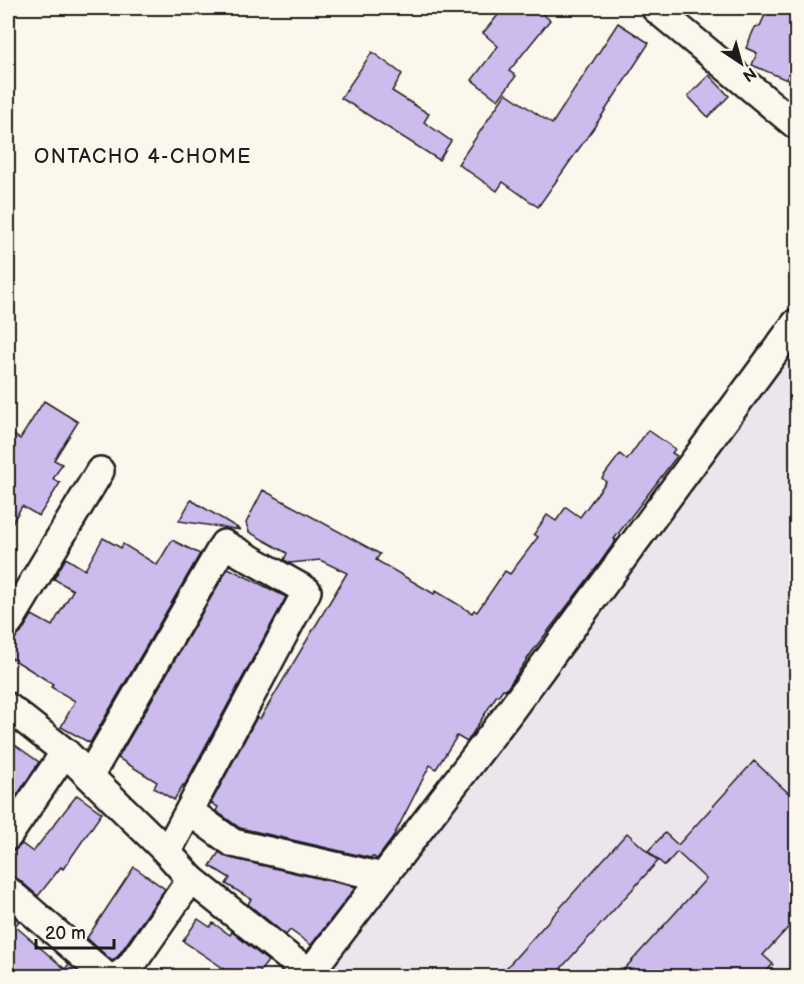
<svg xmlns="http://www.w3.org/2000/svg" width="804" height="984" font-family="'Balsamiq Sans',sans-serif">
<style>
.built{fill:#ede5ec}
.building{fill:#ccbbec;stroke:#1c1c1c;stroke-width:1.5}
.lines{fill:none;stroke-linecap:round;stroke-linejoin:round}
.street-casing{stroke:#1c1c1c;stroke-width:32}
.street{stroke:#fbf7ec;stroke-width:27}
.labels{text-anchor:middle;stroke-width:5;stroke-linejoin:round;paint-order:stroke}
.neighbourhood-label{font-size:20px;letter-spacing:1.5px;fill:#1c1c1c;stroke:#fbf7ec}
</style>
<rect width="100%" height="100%" fill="#fbf7ec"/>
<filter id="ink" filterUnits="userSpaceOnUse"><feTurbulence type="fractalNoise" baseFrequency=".0167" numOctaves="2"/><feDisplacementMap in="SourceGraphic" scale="12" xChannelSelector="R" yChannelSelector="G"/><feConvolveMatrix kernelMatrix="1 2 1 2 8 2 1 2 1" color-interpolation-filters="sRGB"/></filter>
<g filter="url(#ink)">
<path class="built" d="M796,337v639h-444l-15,-9 -5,-7z"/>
<g class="building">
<path d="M504,8h31l15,12 -41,51 7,5 -18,24 -26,-20 26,-34 -15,-13z"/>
<path d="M768,8h28v74l-8,-5 -1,3 -35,-15 5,-12 -11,-5 9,-21 5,-1z"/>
<path d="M618,23l31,20 -52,80 -59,84 -35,-25 -6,9 -39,-27 48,-71 46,31z"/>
<path d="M372,52l30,22 -10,17 37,23 -5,8 27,19 -12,19 -98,-62z"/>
<path d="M709,75l20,21 -21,21 -20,-21z"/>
<path d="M44,401l34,21 -24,38 8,4 -9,15 7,4 -21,33 -17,-10 -14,24v-84l6,-11 6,4z"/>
<path d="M648,430l27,19 -3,4 5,3 -63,83 2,1 -19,27 -65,85 -26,38 -3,-1 -5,7 -1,-1 -30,47 -10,-6 -21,33 -6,-4 -38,74 -15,20 -5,-3 -1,2 -131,-30 -24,-17 2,-4 -7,-4 46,-86 3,2 87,-146 -27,-13 -30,3 -6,-3 3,-7 -38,-21 -3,-9 17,-33 117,64 -4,6 58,34 2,-3 36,22 2,-3 3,2 28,-41 5,3 28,-37 -4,-3 13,-19 9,6 10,-14 14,10 26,-35 -4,-4 18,-24 7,6z"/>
<path d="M191,500l50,30 -62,-9z"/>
<path d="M103,538l18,10 2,-4 34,21 15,-25 28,14 -110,189 -29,-16 14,-26 -24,-14 2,-3 -45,-28v-16l7,-2 6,-5 11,-18 20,11 21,-36 -19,-11 12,-21 19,12z"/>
<path d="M228,568l58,29 -102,189 -1,-1 -9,15 -20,-12 3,-6 -39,-24z"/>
<path d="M8,740l31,22 -31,47z"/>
<path d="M754,761l42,39v119l-33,36 10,9 -11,12h-144l88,-97 -29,-27 -12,14 -17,-15 17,-18 13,12z"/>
<path d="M77,795l25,18 -39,56 -2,-2 -23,29 -20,-17 -10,-3v-24l7,-2 7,-6 11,8z"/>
<path d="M627,833l31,28 -104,115h-55z"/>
<path d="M219,852l11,6 126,29 -45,58 -21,-15 -4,5 -38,-31 3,-5 -25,-15 4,-6 -20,-12z"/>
<path d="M134,867l31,22 -47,67 -6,5 -25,-23z"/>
<path d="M8,911l11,10 -4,5 50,43 4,-5 14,12h-69l-6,-5z"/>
<path d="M198,919l12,8 3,-4 17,12 2,-3 36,29 -11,15h-22l-52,-35z"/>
</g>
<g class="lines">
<g class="street-casing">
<g id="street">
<path d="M655,8l141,117"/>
<path d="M8,624l92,-153"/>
<path d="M8,707l57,45 102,100 24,27 101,81 27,16"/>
<path d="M90,775l134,-231 83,47 -140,261"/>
<path d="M189,811l44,32 150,34"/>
<path d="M8,836l57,-84"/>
<path d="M8,891l98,85"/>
<path d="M311,971l197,-257 288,-391"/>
<path d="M118,976l12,-9 61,-88"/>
</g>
</g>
<use href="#street" class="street"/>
</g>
</g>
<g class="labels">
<g class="neighbourhood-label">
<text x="143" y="163">ONTACHO 4-CHOME</text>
</g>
</g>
<rect width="804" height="984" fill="none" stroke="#fbf7ec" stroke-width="30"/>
<rect x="15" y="15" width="774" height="954" fill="none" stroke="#1c1c1c" stroke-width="2" filter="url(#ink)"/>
<g transform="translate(741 63) rotate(144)" stroke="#fbf7ec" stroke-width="4.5" paint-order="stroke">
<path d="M0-4.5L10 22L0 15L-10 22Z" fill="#1c1c1c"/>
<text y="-9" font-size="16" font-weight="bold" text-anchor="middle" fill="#1c1c1c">N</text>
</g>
<path d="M36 939v9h78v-9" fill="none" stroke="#1c1c1c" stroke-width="3"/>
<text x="45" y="939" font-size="18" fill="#1c1c1c" stroke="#fbf7ec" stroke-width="4.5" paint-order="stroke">20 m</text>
</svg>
